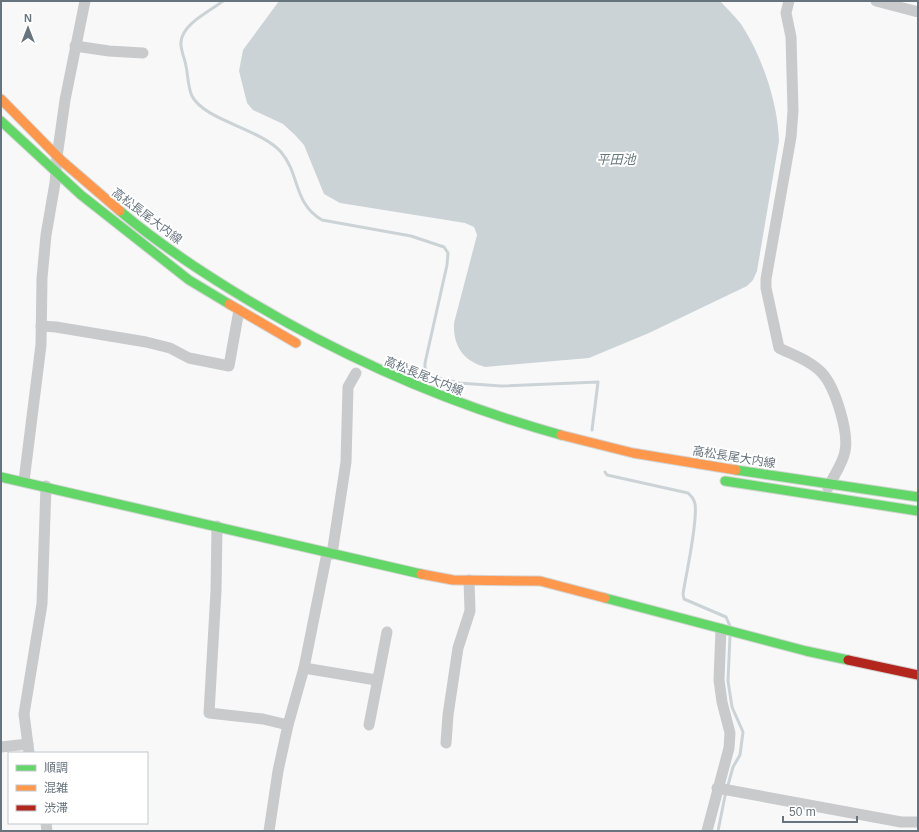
<svg xmlns="http://www.w3.org/2000/svg" width="919" height="832" font-family="Arial,'Noto Sans JP',sans-serif">
<style>
.water{fill:#ccd3d6}
.lines{fill:none;stroke-linecap:round;stroke-linejoin:round}
.stream{stroke:#ccd3d6;stroke-width:3}
.fast-casing{stroke:#d4d5d5;stroke-width:11}
.slow-casing{stroke:#d4d5d5;stroke-width:11}
.jam-casing{stroke:#d4d5d5;stroke-width:11}
.street{stroke:#c9cacc;stroke-width:11}
.fast{stroke:#63d668;stroke-width:9}
.slow{stroke:#ff974d;stroke-width:9}
.jam{stroke:#b3261e;stroke-width:9}
.labels{text-anchor:middle;stroke-width:4;stroke-linejoin:round;paint-order:stroke}
.street-label{font-size:12px;fill:#67747e;stroke:#fff}
.water-label{font-size:13px;font-style:italic;fill:#67797f;stroke:#fff}
</style>
<rect width="100%" height="100%" fill="#f8f8f8"/>
<path class="water" d="M279,1h441c7,8 15,15 21,23 21,32 37,79 38,117l-22,130 -4,9 -6,6 -98,47 -60,25 -104,9c-22,-6 -32,-21 -31,-44l23,-88 -3,-8 -9,-4 -125,-20 -16,-9 -20,-49 -9,-10 -12,-11 -30,-14 -6,-7 -8,-32 4,-21z"/>
<g class="lines">
<g class="stream">
<path d="M223,1c-13,10 -41,23 -42,41 -1,7 4,17 5,24 2,9 2,22 6,30 12,24 69,33 89,56 19,22 12,51 41,68l89,16 33,11 4,6 -1,12 -22,98v8l5,5 29,7 42,3 97,-4 -6,48"/>
<path d="M605,472l2,3 81,18c4,4 6,6 7,11 3,18 -9,70 -12,90l1,5 42,18 4,9"/>
<path d="M718,831l7,-35 8,-29 7,-12 3,-23 -11,-25 -4,-26 2,-45"/>
</g>
<g class="fast-casing">
<g id="fast">
<path d="M1,121l80,74 108,85 40,24"/>
<path d="M120,211c35,30 74,56 113,80 102,63 212,112 328,144"/>
<path d="M736,470l182,27"/>
<path d="M1,477l420,97"/>
<path d="M725,481l193,30"/>
<path d="M605,598l201,53 42,9"/>
</g>
</g>
<g class="slow-casing">
<g id="slow">
<path d="M1,99l61,62 58,50"/>
<path d="M229,304l67,39"/>
<path d="M561,435l72,18 103,17"/>
<path d="M421,574l32,6 87,1 65,17"/>
</g>
</g>
<g class="jam-casing">
<path id="jam" d="M848,660l70,15"/>
</g>
<g class="street">
<path d="M789,1l-3,12 5,24 2,74 -2,26 -25,142v9l13,60c14,7 32,13 43,25 13,14 27,59 23,78 -2,13 -12,25 -17,37"/>
<path d="M876,1l42,11"/>
<path d="M75,46l34,5 34,2"/>
<path d="M41,326l15,1 90,15 24,6 19,10 40,8 10,-56"/>
<path d="M24,481l17,-136 1,-67 4,-43 9,-52 2,-26 8,-57 20,-99"/>
<path d="M217,526l-1,65 -7,122 54,6 25,6"/>
<path d="M332,554l14,-92 2,-75 8,-14"/>
<path d="M304,668l72,12"/>
<path d="M369,725l18,-93"/>
<path d="M446,743l2,-28 10,-67 12,-37 -1,-31"/>
<path d="M1,747l27,-3"/>
<path d="M29,753l-5,-39 18,-110 4,-118"/>
<path d="M717,788l184,34h17"/>
<path d="M46,823l1,8"/>
<path d="M269,831l9,-60 10,-46 16,-57 23,-115"/>
<path d="M707,831l22,-83 1,-15 -8,-31 -3,-22 2,-51"/>
</g>
<use href="#fast" class="fast"/>
<use href="#slow" class="slow"/>
<use href="#jam" class="jam"/>
</g>
<g class="labels">
<g class="street-label">
<text transform="translate(147 216) rotate(37)" y="4">高松長尾大内線</text>
<text transform="translate(424 376) rotate(22)" y="4">高松長尾大内線</text>
<text transform="translate(734 457) rotate(9)" y="4">高松長尾大内線</text>
</g>
<g class="water-label">
<text x="616" y="164">平田池</text>
</g>
</g>
<rect width="919" height="832" fill="none" stroke="#67747e" stroke-width="4"/>
<rect x="8" y="752" width="140" height="72" fill="#ffffff" stroke="#c2c7cb"/>
<rect x="16" y="765" width="20" height="6" fill="#63d668" stroke="#c2c7cb"/>
<text x="44" y="772" font-size="12" fill="#67747e">順調</text>
<rect x="16" y="785" width="20" height="6" fill="#ff974d" stroke="#c2c7cb"/>
<text x="44" y="792" font-size="12" fill="#67747e">混雑</text>
<rect x="16" y="805" width="20" height="6" fill="#b3261e" stroke="#c2c7cb"/>
<text x="44" y="812" font-size="12" fill="#67747e">渋滞</text>
<g transform="translate(28 28)" stroke="#ffffff" stroke-width="3" paint-order="stroke">
<path d="M0-3L7 15L0 10L-7 15Z" fill="#67747e"/>
<text y="-6" font-size="11" font-weight="bold" text-anchor="middle" fill="#67747e">N</text>
</g>
<path d="M783 816v6h74v-6" fill="none" stroke="#67747e" stroke-width="2"/>
<text x="789" y="816" font-size="12" fill="#67747e" stroke="#ffffff" stroke-width="3" paint-order="stroke">50 m</text>
</svg>
